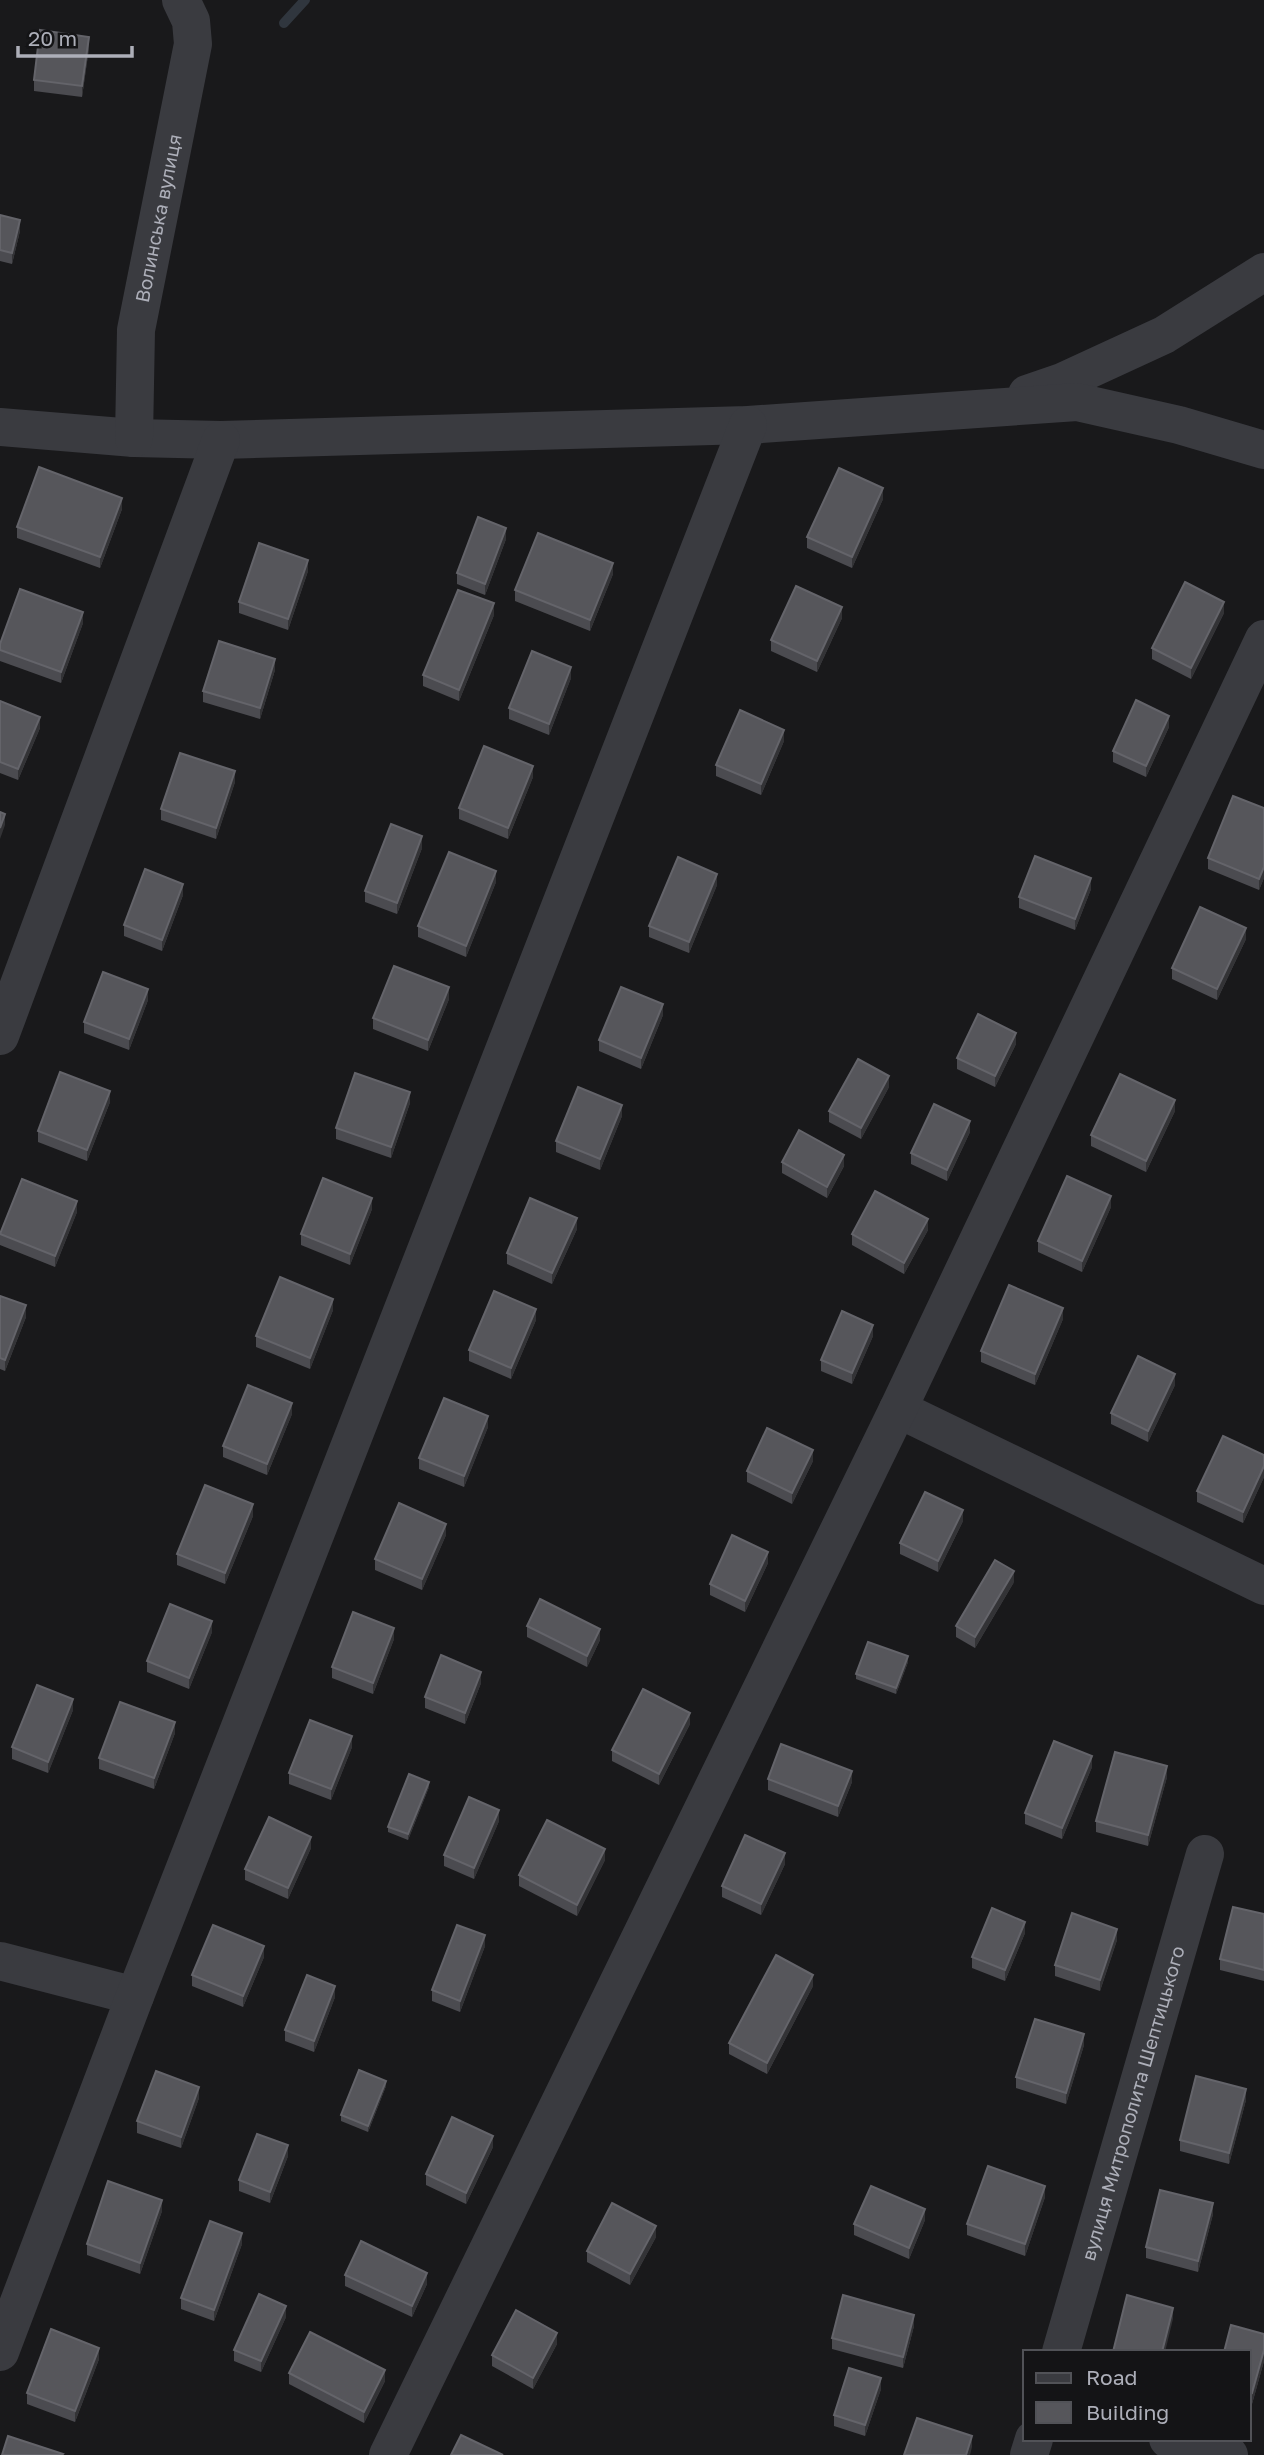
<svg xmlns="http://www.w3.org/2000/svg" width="1264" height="2455" font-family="'Golos Text',sans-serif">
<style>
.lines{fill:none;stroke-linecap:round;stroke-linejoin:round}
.stream{stroke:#30363e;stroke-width:10}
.minor{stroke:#3a3b40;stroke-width:38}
.wall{fill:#4b4b50}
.shaded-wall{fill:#333336}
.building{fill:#56565b;stroke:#64646a;stroke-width:2}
.labels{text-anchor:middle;stroke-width:5;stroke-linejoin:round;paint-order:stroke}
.street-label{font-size:19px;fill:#adafb9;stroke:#141416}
</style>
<rect width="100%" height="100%" fill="#19191b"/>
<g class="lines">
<path class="stream" d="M284,23l21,-23"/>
<g class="minor">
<path d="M1027,394l35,-12 102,-47 100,-63"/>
<path d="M0,427l134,11 87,2 527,-15 329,-23 102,23 85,25"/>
<path id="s1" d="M134,438l2,-108 57,-286 -2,-23 -10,-21"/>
<path d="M0,1036l221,-596"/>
<path d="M898,1409l366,177"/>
<path d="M0,1961l135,35"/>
<path d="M0,2352l135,-356 613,-1571"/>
<path id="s2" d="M1061,2352l144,-498"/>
<path d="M1168,2439l61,16"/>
<path d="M388,2455l510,-1046 366,-770"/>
<path d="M1029,2455l5,-16"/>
</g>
</g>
<g class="wall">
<path d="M89,48l-7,49 -48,-6v-11z"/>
<path d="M0,215l20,16 -8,33 -12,-3z"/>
<path d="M883,499l-31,69 -45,-20v-11z"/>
<path d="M122,509l-22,59 -83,-30v-11z"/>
<path d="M506,539l-21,56 -28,-11v-11z"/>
<path d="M308,571l-20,59 -49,-17v-11z"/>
<path d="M613,574l-23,57 -75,-30v-11z"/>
<path d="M1224,613l-33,66 -39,-20v-11z"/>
<path d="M494,615l-35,86 -36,-15v-11z"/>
<path d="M842,618l-25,54 -46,-21v-11z"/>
<path d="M83,623l-22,60 -61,-22v-17z"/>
<path d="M275,670l-15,49 -57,-17v-11z"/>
<path d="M571,678l-22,57 -40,-16v-11z"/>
<path d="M0,701l40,27 -22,52 -18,-7z"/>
<path d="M1169,727l-23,50 -33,-15v-11z"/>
<path d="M784,741l-23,54 -45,-19v-11z"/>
<path d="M533,777l-25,62 -49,-20v-11z"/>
<path d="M235,782l-19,57 -55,-19v-11z"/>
<path d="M1264,808v70l-5,12 -51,-21v-11z"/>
<path d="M422,848l-25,66 -32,-12v-11z"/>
<path d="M496,882l-30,75 -48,-20v-11z"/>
<path d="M717,885l-28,68 -40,-16v-11z"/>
<path d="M1091,889l-16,41 -56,-22v-11z"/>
<path d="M183,895l-21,56 -38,-15v-11z"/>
<path d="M1246,939l-29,61 -45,-21v-11z"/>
<path d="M449,999l-21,52 -55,-22v-11z"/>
<path d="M148,1000l-19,50 -45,-17v-11z"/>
<path d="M663,1015l-22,54 -42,-18v-11z"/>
<path d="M1016,1044l-21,43 -38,-18v-11z"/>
<path d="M889,1087l-28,52 -32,-17v-11z"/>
<path d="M110,1102l-23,59 -49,-19v-11z"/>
<path d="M410,1103l-19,55 -55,-19v-11z"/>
<path d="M1175,1111l-29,61 -55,-26v-11z"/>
<path d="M622,1116l-22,54 -44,-18v-11z"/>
<path d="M970,1132l-23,49 -36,-17v-11z"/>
<path d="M782,1162l62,4 -17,32 -45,-25z"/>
<path d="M1111,1207l-29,65 -44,-20v-11z"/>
<path d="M372,1209l-22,56 -49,-20v-11z"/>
<path d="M77,1212l-22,55 -55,-22v-12z"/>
<path d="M577,1229l-25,55 -45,-20v-11z"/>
<path d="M928,1230l-24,44 -52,-29v-11z"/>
<path d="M0,1296l26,21 -21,54 -5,-2z"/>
<path d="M333,1310l-23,59 -54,-22v-11z"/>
<path d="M1063,1319l-28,66 -54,-23v-11z"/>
<path d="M536,1320l-25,59 -42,-18v-11z"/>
<path d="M873,1336l-21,48 -31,-13v-11z"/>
<path d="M1175,1385l-27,57 -37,-18v-11z"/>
<path d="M292,1414l-25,61 -44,-18v-11z"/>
<path d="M488,1427l-24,60 -45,-18v-11z"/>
<path d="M1264,1455v22l-21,46 -46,-21v-11z"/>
<path d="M813,1461l-21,43 -45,-22v-11z"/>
<path d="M253,1516l-28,68 -48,-19v-11z"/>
<path d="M963,1521l-25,51 -38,-18v-11z"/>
<path d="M446,1535l-24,55 -47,-20v-11z"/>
<path d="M768,1563l-23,49 -35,-17v-11z"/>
<path d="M1014,1582l-39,66 -19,-11v-11z"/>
<path d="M527,1626l73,14 -13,27 -60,-30z"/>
<path d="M212,1632l-23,57 -42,-17v-11z"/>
<path d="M394,1639l-21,55 -41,-16v-11z"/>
<path d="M908,1662l-12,32 -40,-15v-5z"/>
<path d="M481,1683l-16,41 -40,-16v-11z"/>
<path d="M73,1710l-25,63 -36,-14v-12z"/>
<path d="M690,1724l-31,61 -47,-24v-11z"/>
<path d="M175,1733l-21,56 -55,-20v-11z"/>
<path d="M352,1747l-21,53 -42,-16v-11z"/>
<path d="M1092,1767l-30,72 -37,-15v-11z"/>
<path d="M1167,1777l-19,69 -52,-14v-11z"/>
<path d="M768,1779l84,3 -14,35 -70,-27z"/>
<path d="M429,1787l-21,53 -20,-8v-5z"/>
<path d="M499,1821l-25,58 -30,-13v-11z"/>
<path d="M311,1848l-23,51 -43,-19v-11z"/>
<path d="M605,1860l-28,56 -58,-30v-11z"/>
<path d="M785,1864l-24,51 -39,-18v-11z"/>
<path d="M1264,1914v67l-44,-11v-11z"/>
<path d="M1025,1933l-20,48 -33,-13v-11z"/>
<path d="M1117,1940l-17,51 -45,-15v-11z"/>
<path d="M485,1946l-25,66 -28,-11v-11z"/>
<path d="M264,1957l-21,50 -51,-21v-11z"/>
<path d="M813,1986l-46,88 -38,-20v-11z"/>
<path d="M335,1997l-21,55 -29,-11v-11z"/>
<path d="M1084,2045l-18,59 -50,-16v-11z"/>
<path d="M386,2086l-18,46 -27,-11v-6z"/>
<path d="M199,2098l-18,50 -44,-15v-12z"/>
<path d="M1246,2100l-17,64 -49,-13v-11z"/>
<path d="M493,2147l-27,57 -40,-19v-11z"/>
<path d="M288,2156l-18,47 -31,-12v-11z"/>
<path d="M1045,2197l-20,59 -58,-21v-11z"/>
<path d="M162,2211l-22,63 -53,-19v-11z"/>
<path d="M1213,2214l-15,58 -52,-14v-11z"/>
<path d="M925,2220l-16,39 -55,-24v-11z"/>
<path d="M656,2237l-26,48 -43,-23v-11z"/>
<path d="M242,2244l-28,77 -33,-12v-11z"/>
<path d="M345,2275l82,9 -15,33 -67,-31z"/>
<path d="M286,2317l-25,55 -27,-11v-11z"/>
<path d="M914,2326l-11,42 -71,-19v-11z"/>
<path d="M1264,2334v27l-12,43 -4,-1v-51z"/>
<path d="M557,2344l-24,45 -41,-23v-11z"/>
<path d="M99,2359l-24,63 -48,-18v-11z"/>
<path d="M289,2373l96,8 -21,42 -75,-39z"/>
<path d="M881,2389l-16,47 -31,-10v-11z"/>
</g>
<g class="shaded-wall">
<path d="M89,37v11l-7,49v-11z"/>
<path d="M20,220v11l-8,33v-11z"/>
<path d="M883,488v11l-31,69v-11z"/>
<path d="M122,498v11l-22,59v-11z"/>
<path d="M506,528v11l-21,56v-11z"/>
<path d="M308,560v11l-20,59v-11z"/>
<path d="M613,563v11l-23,57v-11z"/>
<path d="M1224,602v11l-33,66v-11z"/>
<path d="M494,603v12l-35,86v-11z"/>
<path d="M842,607v11l-25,54v-11z"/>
<path d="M83,612v11l-22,60v-11z"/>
<path d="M275,659v11l-15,49v-11z"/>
<path d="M571,667v11l-22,57v-11z"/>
<path d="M1169,716v11l-23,50v-11z"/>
<path d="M40,717v11l-22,52v-11z"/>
<path d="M784,730v11l-23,54v-11z"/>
<path d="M533,766v11l-25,62v-11z"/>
<path d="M235,771v11l-19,57v-11z"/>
<path d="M5,814v11l-5,14v-11z"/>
<path d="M422,836v12l-25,66v-11z"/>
<path d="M1264,867v11l-5,12v-11z"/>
<path d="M496,871v11l-30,75v-11z"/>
<path d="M717,874v11l-28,68v-11z"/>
<path d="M1091,878v11l-16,41v-11z"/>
<path d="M183,884v11l-21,56v-11z"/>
<path d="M1246,928v11l-29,61v-11z"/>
<path d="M449,987v12l-21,52v-11z"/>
<path d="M148,989v11l-19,50v-11z"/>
<path d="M663,1004v11l-22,54v-11z"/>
<path d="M1016,1033v11l-21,43v-11z"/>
<path d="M889,1076v11l-28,52v-11z"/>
<path d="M110,1091v11l-23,59v-11z"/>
<path d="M410,1092v11l-19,55v-11z"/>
<path d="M1175,1100v11l-29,61v-11z"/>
<path d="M622,1105v11l-22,54v-11z"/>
<path d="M970,1121v11l-23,49v-11z"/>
<path d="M844,1155v11l-17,32v-11z"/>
<path d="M1111,1196v11l-29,65v-11z"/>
<path d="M372,1198v11l-22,56v-11z"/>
<path d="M77,1201v11l-22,55v-11z"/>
<path d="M577,1218v11l-25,55v-11z"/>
<path d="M928,1219v11l-24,44v-11z"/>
<path d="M333,1299v11l-23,59v-11z"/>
<path d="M26,1305v12l-21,54v-11z"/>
<path d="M1063,1308v11l-28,66v-11z"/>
<path d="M536,1309v11l-25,59v-11z"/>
<path d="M873,1325v11l-21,48v-11z"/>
<path d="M1175,1374v11l-27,57v-11z"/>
<path d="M292,1403v11l-25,61v-11z"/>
<path d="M488,1416v11l-24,60v-11z"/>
<path d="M813,1450v11l-21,43v-11z"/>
<path d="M1264,1466v11l-21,46v-11z"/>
<path d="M253,1504v12l-28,68v-11z"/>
<path d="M963,1510v11l-25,51v-11z"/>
<path d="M446,1524v11l-24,55v-11z"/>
<path d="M768,1552v11l-23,49v-11z"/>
<path d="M1014,1571v11l-39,66v-11z"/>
<path d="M212,1621v11l-23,57v-11z"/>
<path d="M394,1628v11l-21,55v-11z"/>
<path d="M600,1629v11l-13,27v-11z"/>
<path d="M908,1656v6l-12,32v-6z"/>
<path d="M481,1672v11l-16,41v-11z"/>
<path d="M73,1699v11l-25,63v-11z"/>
<path d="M690,1713v11l-31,61v-11z"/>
<path d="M175,1722v11l-21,56v-11z"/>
<path d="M352,1736v11l-21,53v-11z"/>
<path d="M1092,1756v11l-30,72v-11z"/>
<path d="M1167,1766v11l-19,69v-11z"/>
<path d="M852,1771v11l-14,35v-11z"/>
<path d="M429,1782v5l-21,53v-6z"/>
<path d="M499,1810v11l-25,58v-11z"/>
<path d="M311,1837v11l-23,51v-11z"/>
<path d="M605,1849v11l-28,56v-11z"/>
<path d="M785,1853v11l-24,51v-11z"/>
<path d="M1025,1922v11l-20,48v-11z"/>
<path d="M1117,1929v11l-17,51v-11z"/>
<path d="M485,1935v11l-25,66v-11z"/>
<path d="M264,1946v11l-21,50v-11z"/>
<path d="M813,1975v11l-46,88v-11z"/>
<path d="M335,1986v11l-21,55v-11z"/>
<path d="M1084,2034v11l-18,59v-11z"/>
<path d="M386,2081v5l-18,46v-6z"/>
<path d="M199,2087v11l-18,50v-11z"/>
<path d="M1246,2089v11l-17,64v-11z"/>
<path d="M493,2136v11l-27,57v-11z"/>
<path d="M288,2145v11l-18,47v-11z"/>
<path d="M1045,2186v11l-20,59v-12z"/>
<path d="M162,2200v11l-22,63v-11z"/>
<path d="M1213,2203v11l-15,58v-11z"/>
<path d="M925,2209v11l-16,39v-11z"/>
<path d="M656,2226v11l-26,48v-11z"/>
<path d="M242,2233v11l-28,77v-11z"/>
<path d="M427,2273v11l-15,33v-11z"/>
<path d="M286,2306v11l-25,55v-11z"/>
<path d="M1173,2308v11l-8,33h-3z"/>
<path d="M914,2315v11l-11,42v-11z"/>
<path d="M557,2333v11l-24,45v-11z"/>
<path d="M99,2348v11l-24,63v-11z"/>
<path d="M1264,2350v11l-12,43v-11z"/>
<path d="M385,2370v11l-21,42v-11z"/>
<path d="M881,2378v11l-16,47v-11z"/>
<path d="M972,2436v11l-2,8h-4z"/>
</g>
<g class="building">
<path d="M40,30l49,7 -7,49 -48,-6z"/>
<path d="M0,215l20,5 -8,33 -12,-3z"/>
<path d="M39,467l83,31 -22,59 -83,-30z"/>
<path d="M839,468l44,20 -31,69 -45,-20z"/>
<path d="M478,517l28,11 -21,56 -28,-11z"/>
<path d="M538,533l75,30 -23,57 -75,-30z"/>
<path d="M259,543l49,17 -20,59 -49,-17z"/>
<path d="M1185,582l39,20 -33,66 -39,-20z"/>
<path d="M796,586l46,21 -25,54 -46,-21z"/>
<path d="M20,589l63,23 -22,60 -61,-22v-6z"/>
<path d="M458,590l36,13 -35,87 -36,-15z"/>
<path d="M219,641l56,18 -15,49 -57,-17z"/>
<path d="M532,651l39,16 -22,57 -40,-16z"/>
<path d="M1136,700l33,16 -23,50 -33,-15z"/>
<path d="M0,701l40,16 -22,52 -18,-7z"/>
<path d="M740,710l44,20 -23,54 -45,-19z"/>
<path d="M484,746l49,20 -25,62 -49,-20z"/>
<path d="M180,753l55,18 -19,57 -55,-19z"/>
<path d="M1233,796l31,12v59l-5,12 -51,-21z"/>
<path d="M0,812l5,2 -5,14z"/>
<path d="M391,824l31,12 -25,67 -32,-12z"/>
<path d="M449,852l47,19 -30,75 -48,-20z"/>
<path d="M1035,856l56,22 -16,41 -56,-22z"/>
<path d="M678,857l39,17 -28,68 -40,-16z"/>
<path d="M145,869l38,15 -21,56 -38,-15z"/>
<path d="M1200,907l46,21 -29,61 -45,-21z"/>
<path d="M394,966l55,21 -21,53 -55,-22z"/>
<path d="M103,972l45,17 -19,50 -45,-17z"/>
<path d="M621,987l42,17 -22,54 -42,-18z"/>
<path d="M978,1014l38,19 -21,43 -38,-18z"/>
<path d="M858,1059l31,17 -28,52 -32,-17z"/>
<path d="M60,1072l50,19 -23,59 -49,-19z"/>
<path d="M355,1073l55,19 -19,55 -55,-19z"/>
<path d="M1120,1074l55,26 -29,61 -55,-26z"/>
<path d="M578,1087l44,18 -22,54 -44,-18z"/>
<path d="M934,1104l36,17 -23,49 -36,-17z"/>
<path d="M799,1130l45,25 -17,32 -45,-25z"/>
<path d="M1067,1176l44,20 -29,65 -44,-20z"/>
<path d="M323,1178l49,20 -22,56 -49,-20z"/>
<path d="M22,1179l55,22 -22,55 -55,-22z"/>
<path d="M875,1191l53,28 -24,44 -52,-29z"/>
<path d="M530,1198l47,20 -25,55 -45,-20z"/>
<path d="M280,1277l53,22 -23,59 -54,-22z"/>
<path d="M1009,1285l54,23 -28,66 -54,-23z"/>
<path d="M494,1291l42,18 -25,59 -42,-18z"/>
<path d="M0,1296l26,9 -21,55 -5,-2z"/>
<path d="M842,1311l31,14 -21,48 -31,-13z"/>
<path d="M1138,1356l37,18 -27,57 -37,-18z"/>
<path d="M248,1385l44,18 -25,61 -44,-18z"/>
<path d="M444,1398l44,18 -24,60 -45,-18z"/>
<path d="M767,1428l46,22 -21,43 -45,-22z"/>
<path d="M1223,1436l41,19v11l-21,46 -46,-21z"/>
<path d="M205,1485l48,19 -28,69 -48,-19z"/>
<path d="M925,1492l38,18 -25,51 -38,-18z"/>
<path d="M399,1503l47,21 -24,55 -47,-20z"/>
<path d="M732,1535l36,17 -23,49 -35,-17z"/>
<path d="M995,1560l19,11 -39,66 -19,-11z"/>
<path d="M540,1599l60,30 -13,27 -60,-30z"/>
<path d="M170,1604l42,17 -23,57 -42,-17z"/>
<path d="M353,1612l41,16 -21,55 -41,-16z"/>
<path d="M868,1642l40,14 -12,32 -40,-14z"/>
<path d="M441,1655l40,17 -16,41 -40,-16z"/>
<path d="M37,1685l36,14 -25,63 -36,-15z"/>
<path d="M643,1689l47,24 -31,61 -47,-24z"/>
<path d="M120,1702l55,20 -21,56 -55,-20z"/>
<path d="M310,1720l42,16 -21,53 -42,-16z"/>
<path d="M1054,1741l38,15 -30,72 -37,-15z"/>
<path d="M781,1744l71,27 -14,35 -70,-27z"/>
<path d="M1115,1752l52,14 -19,69 -52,-14z"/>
<path d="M409,1774l20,8 -21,52 -20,-7z"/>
<path d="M469,1797l30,13 -25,58 -30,-13z"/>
<path d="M269,1817l42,20 -23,51 -43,-19z"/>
<path d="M547,1820l58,29 -28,56 -58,-30z"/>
<path d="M745,1835l40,18 -24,51 -39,-18z"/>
<path d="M1233,1907l31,7v56l-44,-11z"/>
<path d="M992,1908l33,14 -20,48 -33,-13z"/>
<path d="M1072,1913l45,16 -17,51 -45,-15z"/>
<path d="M213,1925l51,21 -21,50 -51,-21z"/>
<path d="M457,1925l28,10 -25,66 -28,-11z"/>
<path d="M776,1955l37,20 -46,88 -38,-20z"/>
<path d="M307,1975l28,11 -21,55 -29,-11z"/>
<path d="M1035,2019l49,15 -18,59 -50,-16z"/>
<path d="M359,2070l27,11 -18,45 -27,-11z"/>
<path d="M156,2071l43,16 -18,50 -44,-16z"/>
<path d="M1196,2076l50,13 -17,64 -49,-13z"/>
<path d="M452,2117l41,19 -27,57 -40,-19z"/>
<path d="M257,2134l31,11 -18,47 -31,-12z"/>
<path d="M988,2166l57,20 -20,58 -58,-20z"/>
<path d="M108,2181l54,19 -22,63 -53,-19z"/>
<path d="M871,2186l54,23 -16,39 -55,-24z"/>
<path d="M1160,2190l53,13 -15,58 -52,-14z"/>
<path d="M612,2203l44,23 -26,48 -43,-23z"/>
<path d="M210,2221l32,12 -28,77 -33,-12z"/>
<path d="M361,2241l66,32 -15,33 -67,-31z"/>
<path d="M259,2294l27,12 -25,55 -27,-11z"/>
<path d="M843,2295l71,20 -11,42 -71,-19z"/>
<path d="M1127,2295l46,13 -11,44h-49z"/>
<path d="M516,2310l41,23 -24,45 -41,-23z"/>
<path d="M1231,2325l33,9v16l-12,43 -4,-1v-40h-24z"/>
<path d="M51,2329l48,19 -24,63 -48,-18z"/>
<path d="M310,2332l75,38 -21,42 -75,-39z"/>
<path d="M849,2368l32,10 -16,47 -31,-10z"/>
<path d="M917,2418l55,18 -6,19h-62z"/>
<path d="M461,2435l42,20h-52z"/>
<path d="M8,2436l55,18 -1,1h-60z"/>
</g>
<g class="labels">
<g class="street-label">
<text dy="7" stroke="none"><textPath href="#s1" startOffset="222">Волинська вулиця</textPath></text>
<text dy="7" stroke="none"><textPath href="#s2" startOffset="259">вулиця Митрополита Шептицького</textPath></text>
</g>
</g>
<rect x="1023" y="2350" width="228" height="91" fill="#141416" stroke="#515257" stroke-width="2"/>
<rect x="1036" y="2373" width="35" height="10" fill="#3a3b40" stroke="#515257" stroke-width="2"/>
<text x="1086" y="2385" font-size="21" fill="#adafb9">Road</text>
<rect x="1036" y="2402" width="35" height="21" fill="#56565b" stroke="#515257" stroke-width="2"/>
<text x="1086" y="2420" font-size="21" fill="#adafb9">Building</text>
<path d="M18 46v10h114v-10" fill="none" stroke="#adafb9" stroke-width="3.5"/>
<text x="28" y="46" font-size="21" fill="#adafb9" stroke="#141416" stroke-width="5" paint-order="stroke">20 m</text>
</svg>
